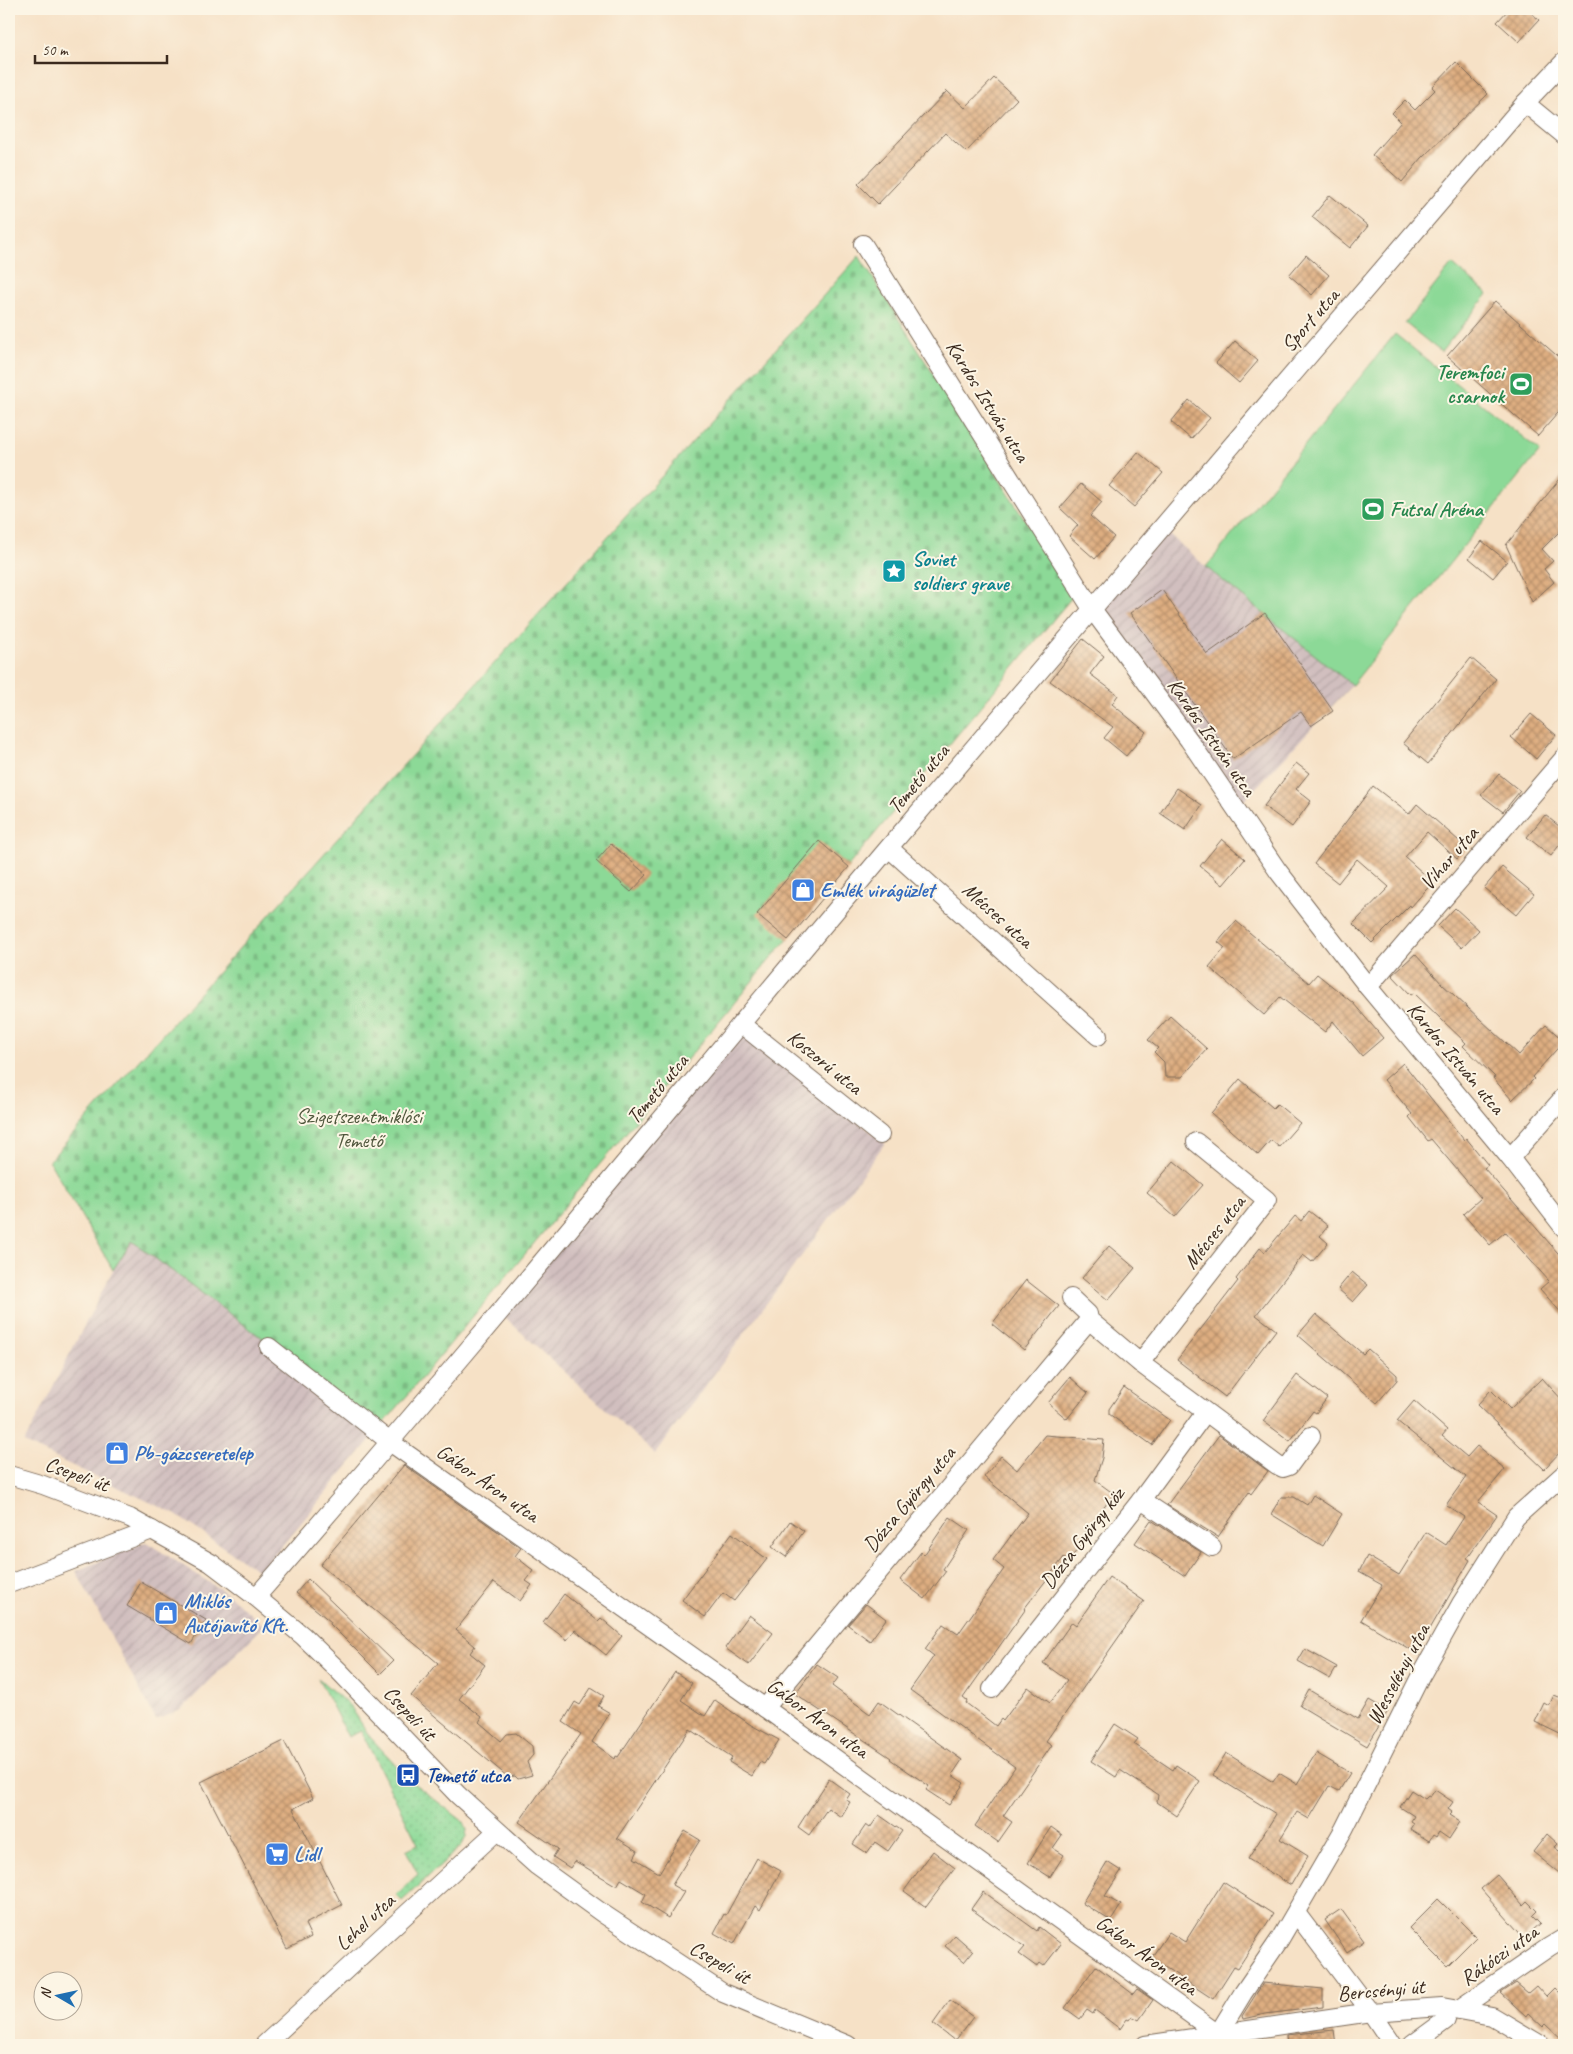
<svg xmlns="http://www.w3.org/2000/svg" width="1573" height="2054" font-family="Caveat,sans-serif">
<style>
.industrial{fill:url(#industrial-furrows)}
.grass{fill:url(#grass-dots);stroke:#64825a}
.cemetery{fill:url(#cemetery-stones);stroke:#64825a}
.garden{fill:#8cd997;stroke:#64825a}
.building{fill:url(#building-cross-hatch)}
.lines{fill:none;stroke-linecap:round;stroke-linejoin:round}
.minor-casing{stroke:#7c6a59;stroke-width:20}
.minor{stroke:#fff;stroke-width:18}
.labels{text-anchor:middle;stroke-width:4;stroke-linejoin:round;paint-order:stroke}
.street-label{font-size:21px;fill:#3b2a1e;stroke:#fcf5e5}
.leisure-label{font-size:21px;font-weight:bold;fill:#27864d;stroke:#fcf5e5;text-anchor:end}
.culture-label{font-size:21px;font-weight:bold;fill:#0d838f;stroke:#fcf5e5;text-anchor:start}
.shop-label{font-size:21px;font-weight:bold;fill:#366cbe;stroke:#fcf5e5;text-anchor:start}
.park-label{font-size:21px;fill:#4f563c;stroke:#fcf5e5}
.transit-label{font-size:21px;font-weight:bold;fill:#164399;stroke:#fcf5e5;text-anchor:start}
</style>
<defs>
<pattern id="industrial-furrows" width="10" height="10" patternUnits="userSpaceOnUse" patternTransform="scale(1.25)"><rect width="10" height="10" fill="#d1bfbf"/><path d="M-1 1l2-2M0 10L10 0M9 11l2-2" fill="none" stroke="#b4a4a4"/></pattern>
<pattern id="grass-dots" width="8" height="8" patternUnits="userSpaceOnUse" patternTransform="scale(1.25)"><rect width="8" height="8" fill="#8cd997"/><path d="M2 2h.1M6 6h.1" fill="none" stroke="#7aba82" stroke-width="1.8" stroke-linecap="round"/></pattern>
<pattern id="cemetery-stones" width="16" height="16" patternUnits="userSpaceOnUse" patternTransform="scale(1.25)"><rect width="16" height="16" fill="#8cd997"/><path d="M2 7V4a2 2 0 0 1 4 0v3zM10 15v-3a2 2 0 0 1 4 0v3z" fill="#7aba82"/></pattern>
<pattern id="building-cross-hatch" width="8" height="8" patternUnits="userSpaceOnUse" patternTransform="scale(1.25)"><rect width="8" height="8" fill="#deae81"/><path d="M0 0l8 8M0 8l8-8" fill="none" stroke="#b58e69"/></pattern>
</defs>
<rect width="100%" height="100%" fill="#fcf5e5"/>
<filter id="ink" filterUnits="userSpaceOnUse"><feTurbulence type="fractalNoise" baseFrequency=".02" numOctaves="2"/><feDisplacementMap in="SourceGraphic" scale="10" xChannelSelector="R" yChannelSelector="G"/><feConvolveMatrix kernelMatrix="1 2 1 2 8 2 1 2 1" color-interpolation-filters="sRGB"/></filter>
<filter id="wash" filterUnits="userSpaceOnUse"><feTurbulence type="fractalNoise" baseFrequency=".0096" numOctaves="4" result="noise"/><feDisplacementMap in="SourceGraphic" scale="20" xChannelSelector="R" yChannelSelector="G"/><feGaussianBlur stdDeviation="1.12" result="paint"/><feColorMatrix in="noise" values="0 0 0 0 0 0 0 0 0 0 0 0 0 0 0 0 0 1.4 0 .05"/><feComposite in="paint" operator="in"/></filter>
<g filter="url(#wash)">
<rect width="100%" height="100%" fill="#f6e1c6"/>
<g class="industrial">
<path d="M1162,528l44,39 146,118 -116,124 -144,-200z"/>
<path d="M739,1027l146,116 -230,311 -156,-142z"/>
<path d="M132,1241l249,186 -121,145 -87,-59 -149,-70 89,-173z"/>
<path d="M146,1542l83,53 35,31 -83,84 -25,10 -80,-149z"/>
</g>
<path class="grass" d="M318,1678l33,29 19,30 42,45 52,40 3,7 -1,8 -4,8 -60,56 -6,-6 22,-21 -12,-24 12,-6 -57,-113 -13,6z"/>
<path class="cemetery" d="M859,256l214,340 -692,831 -249,-186 -19,29 -64,-109z"/>
<g class="garden">
<path d="M1452,264l36,30 -47,58 -36,-29z"/>
<path d="M1395,334l145,117 -188,234 -146,-118z"/>
</g>
<g id="blocks">
<g class="building">
<path d="M1509,9h18l12,11 -20,22 -22,-20z"/>
<path d="M1456,62l32,32 -66,64 -20,24 -30,-27 29,-33 -9,-9 13,-13 10,10 20,-20 -3,-3z"/>
<path d="M994,78l23,21 -51,53 -21,-19 -67,71 -20,-20 89,-93 18,17z"/>
<path d="M1330,195l38,31 -18,22 -38,-31z"/>
<path d="M1306,255l23,20 -17,20 -23,-20z"/>
<path d="M1495,301l69,61v44l-26,30 -91,-80z"/>
<path d="M1235,341l23,20 -19,22 -23,-20z"/>
<path d="M1189,400l21,18 -19,21 -20,-17z"/>
<path d="M1138,452l25,21 -29,34 -25,-21z"/>
<path d="M1564,474v53l-22,22 11,12 -9,8 10,13 -22,20 -26,-57z"/>
<path d="M1081,484l21,18 -12,14 24,21 -19,22 -26,-23 9,-11 -18,-17z"/>
<path d="M1482,541l25,20 -14,17 -24,-20z"/>
<path d="M1162,590l45,64 58,-41 68,98 -22,15 -10,-14 -68,47 -103,-146z"/>
<path d="M1083,639l21,17 -14,18 28,21 -6,9 34,28 -20,24 -22,-18 9,-11 -63,-46z"/>
<path d="M1471,658l25,21 -68,85 -25,-21z"/>
<path d="M1531,714l25,21 -20,24 -25,-22z"/>
<path d="M1296,763l13,10 -13,16 15,12 -19,26 -28,-21z"/>
<path d="M1499,774l21,17 -17,21 -22,-17z"/>
<path d="M1373,786l36,28 8,-10 50,44 -10,11 -30,-27 -22,25 28,25 -22,25 -1,-2 -38,38 -19,-19 36,-37 -32,-28 -19,24 -24,-19z"/>
<path d="M1177,788l25,17 -17,25 -25,-17z"/>
<path d="M1545,815l19,15v9l-13,17 -24,-19z"/>
<path d="M1222,839l23,20 -22,26 -23,-19z"/>
<path d="M819,841l30,26 -61,73 -31,-26z"/>
<path d="M611,844l36,31 -16,17 -35,-31z"/>
<path d="M1502,867l32,27 -18,21 -32,-27z"/>
<path d="M1455,908l24,22 -17,18 -24,-22z"/>
<path d="M1236,921l73,62 8,-9 36,29 30,35 -21,18 -29,-35 -8,11 -45,-35 -16,18 -55,-48 16,-19 -7,-6z"/>
<path d="M1415,954l27,30 77,71 27,-30 18,16 -32,36 2,2 -22,21 -19,-22 2,-1 -32,-31 3,-3 -52,-50 -3,2 -19,-20z"/>
<path d="M1170,1016l37,33 -25,28h-17l-1,-15 -10,-10 4,-4 -10,-8z"/>
<path d="M1403,1063l61,77 2,-2 22,27 -4,3 80,92v56l-24,-27 9,-8 -44,-49 -15,13 -27,-31 18,-16 -50,-59 -3,2 -19,-24 3,-3 -28,-34z"/>
<path d="M1240,1079l33,29 4,-4 23,19 -21,24 -8,-7 -13,15 -47,-42z"/>
<path d="M1174,1161l29,24 -28,32 -28,-24z"/>
<path d="M1309,1211l19,15 -8,10 8,7 -16,19 -9,-7 -47,60 20,15 -51,67 -48,-37 61,-79 -2,-2 24,-31 5,4 30,-36 6,5z"/>
<path d="M1109,1246l26,22 -27,32 -26,-22z"/>
<path d="M1352,1272l16,13 -15,17 -15,-13z"/>
<path d="M1026,1280l33,26 -35,44 -32,-26z"/>
<path d="M1316,1314l47,40 5,-5 29,26v5l-20,23 -79,-68z"/>
<path d="M1297,1375l30,23 -11,15 -3,-2 -23,30 -27,-20z"/>
<path d="M1070,1377l18,16 -21,26 -19,-16z"/>
<path d="M1542,1378l22,24v46l-20,21 -67,-64 14,-15 19,19z"/>
<path d="M1124,1387l46,33 -18,25 -43,-31v-5z"/>
<path d="M1414,1401l33,29 -5,6 25,21 10,-11 28,23 -27,33 19,13 -30,43 3,2 -54,93 -55,-33 21,-35 -23,-13 8,-16 32,19 27,-43 20,13 18,-28 -18,-12 20,-28 -69,-56z"/>
<path d="M1045,1435l59,5 -2,18 -7,22 19,14 -30,40 3,2 -18,25 -5,-4 -40,52 1,1 -62,88 4,3 -1,2 30,23 5,-7 2,2 25,-34 22,16 17,-23 -24,-17 29,-41 4,3 33,-48 35,24 -98,140 6,4 -49,71 9,6 -14,20 -23,-16 40,-59 -105,-77 24,-34 -9,-7 18,-25 15,10 46,-65 -11,-9 35,-47 -44,-36 17,-21 16,14z"/>
<path d="M1219,1435l49,36 -17,23 -2,-2 -31,45 -51,-32z"/>
<path d="M404,1465l117,83 -6,8 19,15 -8,10 6,4 -12,16 -26,-19 -38,48 19,16 -5,7 15,12 -26,34 23,18 -3,5 22,19 6,-7 9,-1 16,13 1,9 -6,7 5,13 -14,4 -3,-3 -7,1 -97,-81 27,-33 -118,-98z"/>
<path d="M1313,1495l29,19 -19,32 -52,-32 10,-17h13l13,8z"/>
<path d="M950,1517l19,13 -26,39 3,2 -21,28 -25,-19 21,-28 3,3z"/>
<path d="M1151,1520l50,32 -16,24 -50,-33z"/>
<path d="M790,1521l14,10 -18,26 -14,-10z"/>
<path d="M732,1533l35,26 -33,42 -11,-8 -18,24 -23,-17z"/>
<path d="M308,1579l85,82 -13,13 -50,-50 1,-2 -35,-29z"/>
<path d="M141,1582l65,38 -15,24 -64,-38z"/>
<path d="M564,1594l34,27 3,-3 21,18 -16,19 -31,-25 -8,10 -24,-18z"/>
<path d="M866,1604l20,15 -16,22 -22,-16z"/>
<path d="M749,1615l24,18 -24,32 -24,-17z"/>
<path d="M1305,1649l32,18 -7,12 -32,-18z"/>
<path d="M817,1664l21,14 -6,8 38,28 9,-13 83,59 -10,15 12,8 -15,22 -23,-15 3,-4 -39,-27 1,-1 -96,-64z"/>
<path d="M675,1672l17,11 -11,17 24,16 10,-16 36,25 28,15 -15,24 -4,-2 -8,14 -23,-14 3,-5 -42,-28 -73,109 21,13 -4,7 25,15 26,-42 15,9 -28,45 12,7 -16,26 -26,-16 4,-8 -25,-15 -4,7 -42,-25 -5,7 -17,-11 5,-8 -39,-27 62,-88 -18,-12 12,-20 5,3 11,-17 13,8 -6,10 12,7 -18,29 23,17 1,-3 2,1z"/>
<path d="M1309,1690l49,29 11,-19 19,11 -21,35 -67,-40z"/>
<path d="M1554,1695l10,4v37l-29,-14 9,-19 5,3z"/>
<path d="M1115,1724l23,15 -4,5 39,26 3,-5 24,16 -23,35 -20,-14 1,-7 -38,-25 -4,7 -25,-16z"/>
<path d="M284,1741l29,57 -20,11 49,96 -37,19 6,13 -24,12 -86,-167z"/>
<path d="M1226,1753l47,29 6,-9 18,11 19,-31 34,20 -11,18 -10,-5 -20,33 -12,-7 -17,27 28,17 -17,29 -43,-26 28,-45 -63,-39z"/>
<path d="M829,1779l21,15 -4,6 4,2 -9,15 -13,-9 -19,27 -11,-8z"/>
<path d="M1411,1790l14,9 3,-3 2,1 5,-7 18,12 -5,7 4,3 -3,3 11,7 -11,17 -10,-7 -3,5 -3,-2 -4,6 -19,-12 4,-6 -3,-2 3,-5 -14,-9z"/>
<path d="M879,1815l23,16 -14,20 -13,-9 -8,11 -14,-9 13,-19 4,3z"/>
<path d="M1051,1827l11,8 -9,13 11,7 -14,22 -22,-14z"/>
<path d="M1547,1834l11,10 -3,3 9,7v23l-31,-25z"/>
<path d="M933,1851l22,17 -29,39 -22,-16z"/>
<path d="M757,1858l24,13 -21,39 -5,-4 -21,38 -20,-11 10,-19 2,1z"/>
<path d="M1107,1862l14,9 -16,25 16,9 -10,16 -29,-18z"/>
<path d="M1497,1875l26,30 4,-4 10,10 -5,5 8,8 -16,14 -43,-49z"/>
<path d="M1223,1882l50,32 -35,54 -4,-2 -21,33 -62,-41 18,-26 16,10z"/>
<path d="M983,1892l54,39 2,-4 22,17 -17,22 -4,-3 -3,4 -18,-13 6,-7 -54,-38z"/>
<path d="M1438,1899l38,38 -29,29 -38,-38z"/>
<path d="M1341,1909l23,32 -17,12 -22,-33z"/>
<path d="M955,1935l18,16 -9,11 -19,-16z"/>
<path d="M1096,1966l37,28 4,-5 16,11 -14,20 -7,-4 -3,4 -2,-1 -7,10 -25,-19 -2,4 -6,-4 -7,9 -15,-11z"/>
<path d="M1263,1983l60,6v18l-58,7 -22,5 -1,-3z"/>
<path d="M1516,1983l12,10 8,-7 10,11 9,-9 9,9v44l-18,-17 -3,3 -15,-14 -2,3 -25,-23z"/>
<path d="M950,2000l23,17 -18,24 -22,-17z"/>
<path d="M1334,2030l2,15h-49l-1,-10z"/>
</g>
</g>
</g>
<g filter="url(#ink)">
<use href="#blocks" fill-opacity="0" stroke="#7c6a59" stroke-width="1"/>
<g class="lines">
<g class="minor-casing">
<g id="minor">
<path d="M1525,103l39,32"/>
<path d="M863,244l229,365 97,131 89,131 90,116 142,171 54,70"/>
<path d="M889,848l209,188"/>
<path d="M1368,987l196,-229"/>
<path d="M741,1024l139,111"/>
<path d="M1510,1158l54,-61"/>
<path d="M1071,1298l17,16 1,6 51,43 137,102 6,3 6,-2 22,-30"/>
<path d="M269,1347l121,95 375,266 453,326"/>
<path d="M1140,1363l127,-163 -71,-58"/>
<path d="M9,1475l34,10 87,33 81,45 45,34 47,39 36,35 119,124 79,71 65,47 121,80 125,52"/>
<path d="M1141,1500l71,47"/>
<path d="M9,1584l143,-54"/>
<path d="M256,1597c214,-245 420,-497 629,-745 212,-251 427,-499 640,-749l39,-41"/>
<path d="M992,1689l149,-189 64,-87"/>
<path d="M765,1708l324,-388"/>
<path d="M1296,1913l75,99 22,33"/>
<path d="M1459,2009l90,-62 15,-9"/>
<path d="M1218,2034l25,-41 37,-54 64,-110 75,-150 43,-77 54,-85 48,-43"/>
<path d="M264,2045l233,-214"/>
<path d="M1145,2045l226,-33 71,-5 50,9 49,29"/>
<path d="M1412,2045l34,-25"/>
</g>
</g>
<use href="#minor" class="minor"/>
</g>
</g>
<defs>
<g id="stadium-square" transform="scale(1.25)"><rect x="-9" y="-9" width="18" height="18" rx="4" fill="#2e9e5b" stroke="#fcf5e5"/><path d="M0-5a6.5 5 0 1 0 0 10a6.5 5 0 1 0 0-10ZM-3.5-1.8h7v3.6h-7Z" fill="#fff"/></g>
<g id="sight-square" transform="scale(1.25)"><rect x="-9" y="-9" width="18" height="18" rx="4" fill="#0f9aa8" stroke="#fcf5e5"/><path d="M0-6L1.8-2.2L6-1.7L2.9 1.2L3.7 5.4L0 3.3L-3.7 5.4L-2.9 1.2L-6-1.7L-1.8-2.2Z" fill="#fff"/></g>
<g id="shop-square" transform="scale(1.25)"><rect x="-9" y="-9" width="18" height="18" rx="4" fill="#3f7fe0" stroke="#fcf5e5"/><path d="M-5-2.5h2.3a2.7 3.5 0 0 1 5.4 0H5L5.5 6h-11ZM-1.5-2.5h3a1.5 2.3 0 0 0-3 0Z" fill="#fff"/></g>
<g id="bus-square" transform="scale(1.25)"><rect x="-9" y="-9" width="18" height="18" rx="4" fill="#1a4fb4" stroke="#fcf5e5"/><path d="M-5-6H5V4H4V6H2V4H-2V6H-4V4H-5ZM-3.5-4V0h7V-4ZM-3.5 1.2v1.5H-2V1.2ZM2 1.2v1.5H3.5V1.2Z" fill="#fff"/></g>
<g id="supermarket-square" transform="scale(1.25)"><rect x="-9" y="-9" width="18" height="18" rx="4" fill="#3f7fe0" stroke="#fcf5e5"/><path d="M-6-5.5h2.5l.6 2H6L4.5 2H-2.5L-4.4-4H-6ZM-1.5 3.2a1.3 1.3 0 1 0 .1 0ZM3 3.2a1.3 1.3 0 1 0 .1 0Z" fill="#fff"/></g>
</defs>
<g fill-rule="evenodd">
<use href="#stadium-square" x="1521" y="384"/>
<use href="#stadium-square" x="1373" y="509"/>
<use href="#sight-square" x="894" y="571"/>
<use href="#shop-square" x="803" y="890"/>
<use href="#shop-square" x="117" y="1453"/>
<use href="#shop-square" x="166" y="1613"/>
<use href="#bus-square" x="408" y="1775"/>
<use href="#supermarket-square" x="277" y="1854"/>
</g>
<g class="labels">
<g class="street-label">
<text transform="translate(1310 320) rotate(-49)" y="7">Sport utca</text>
<text transform="translate(988 401) rotate(58)" y="7">Kardos István utca</text>
<text transform="translate(1212 737) rotate(55)" y="7">Kardos István utca</text>
<text transform="translate(918 779) rotate(-50)" y="7">Temető utca</text>
<text transform="translate(1449 858) rotate(-49)" y="7">Vihar utca</text>
<text transform="translate(998 915) rotate(42)" y="7">Mécses utca</text>
<text transform="translate(1456 1058) rotate(50)" y="7">Kardos István utca</text>
<text transform="translate(825 1062) rotate(39)" y="7">Koszorú utca</text>
<text transform="translate(657 1089) rotate(-50)" y="7">Temető utca</text>
<text transform="translate(1214 1232) rotate(-52)" y="7">Mécses utca</text>
<text transform="translate(77 1474) rotate(20)" y="7">Csepeli út</text>
<text transform="translate(488 1483) rotate(35)" y="7">Gábor Áron utca</text>
<text transform="translate(909 1499) rotate(-50)" y="7">Dózsa György utca</text>
<text transform="translate(1082 1538) rotate(-52)" y="7">Dózsa György köz</text>
<text transform="translate(1398 1674) rotate(-62)" y="7">Wesselényi utca</text>
<text transform="translate(410 1713) rotate(47)" y="7">Csepeli út</text>
<text transform="translate(818 1718) rotate(36)" y="7">Gábor Áron utca</text>
<text transform="translate(365 1922) rotate(-43)" y="7">Lehel utca</text>
<text transform="translate(1147 1955) rotate(36)" y="7">Gábor Áron utca</text>
<text transform="translate(1499 1955) rotate(-35)" y="7">Rákóczi utca</text>
<text transform="translate(720 1962) rotate(30)" y="7">Csepeli út</text>
<text transform="translate(1381 1990) rotate(-5)" y="7">Bercsényi út</text>
</g>
<g class="leisure-label">
<text x="1504" y="379">Teremfoci<tspan x="1504" dy="24">csarnok</tspan></text>
<text x="1390" y="516" text-anchor="start">Futsal Aréna</text>
</g>
<g class="culture-label">
<text x="912" y="566">Soviet<tspan x="912" dy="24">soldiers grave</tspan></text>
</g>
<g class="shop-label">
<text x="820" y="897">Emlék virágüzlet</text>
<text x="134" y="1460">Pb-gázcseretelep</text>
<text x="184" y="1608">Miklós<tspan x="184" dy="24">Autójavító Kft.</tspan></text>
<text x="294" y="1861">Lidl</text>
</g>
<g class="park-label">
<text x="359" y="1123">Szigetszentmiklósi<tspan x="359" dy="24">Temető</tspan></text>
</g>
<g class="transit-label">
<text x="426" y="1782">Temető utca</text>
</g>
</g>
<rect width="1573" height="2054" fill="none" stroke="#fcf5e5" stroke-width="30"/>
<g transform="translate(58 1996) rotate(279)"><circle r="24" fill="#fcf5e5" stroke="#afa495"/>
<path d="M0-4L9 19L0 12L-9 19Z" fill="#1f6fb2"/>
<text y="-8" font-size="14" font-weight="bold" text-anchor="middle" fill="#3b2a1e">N</text>
</g>
<path d="M35 55v8h132v-8" fill="none" stroke="#3b2a1e" stroke-width="2.5"/>
<text x="42" y="55" font-size="15" fill="#3b2a1e" stroke="#fcf5e5" stroke-width="4" paint-order="stroke">50 m</text>
</svg>
